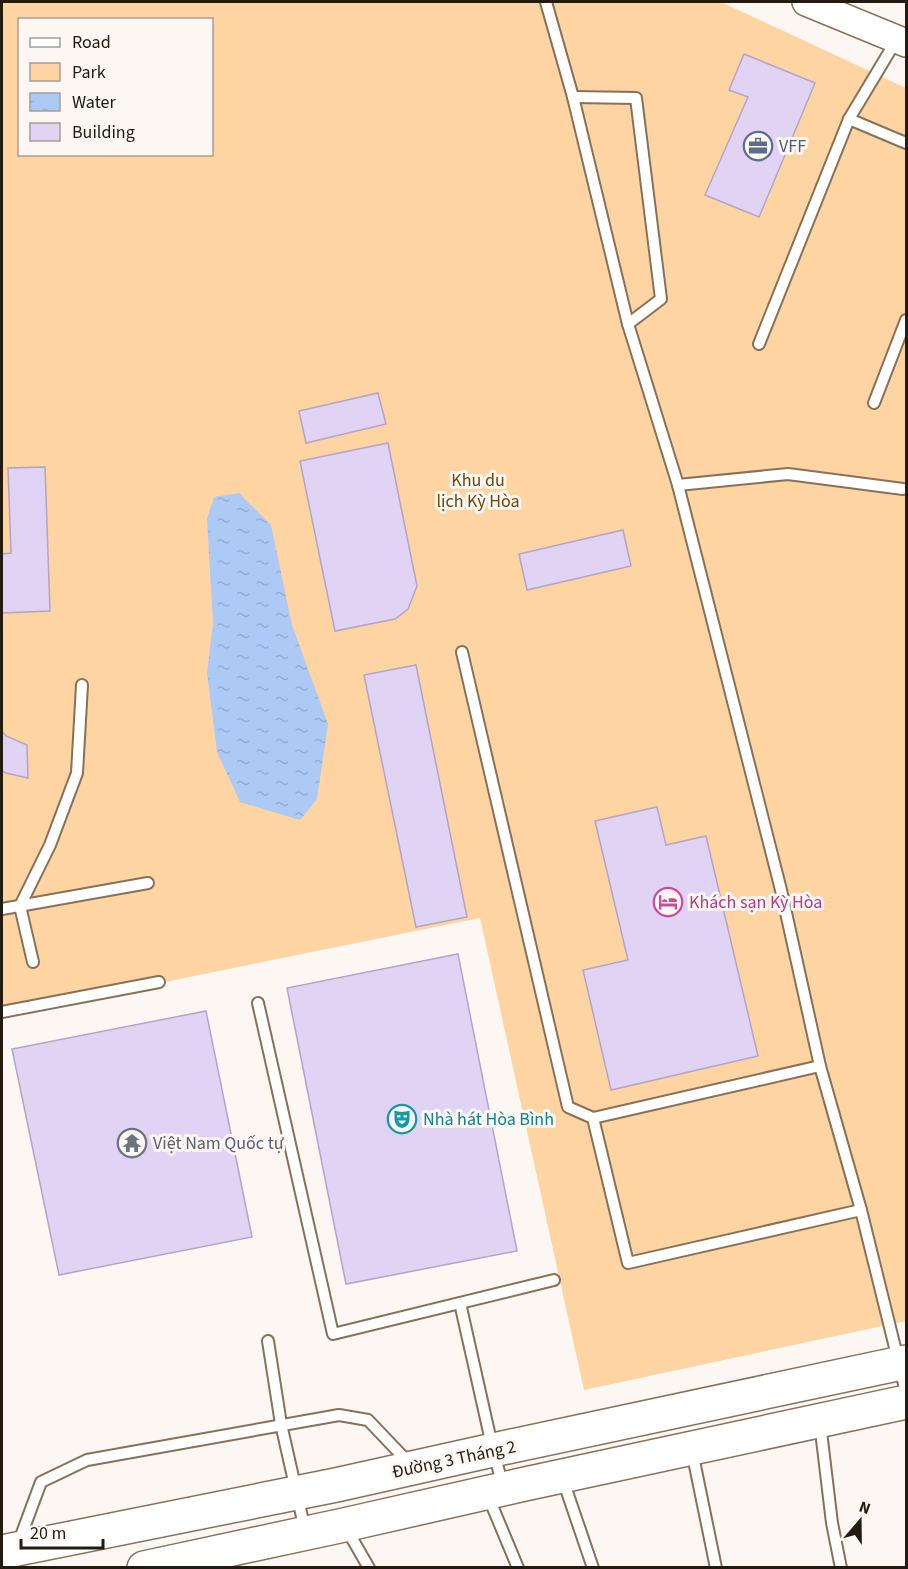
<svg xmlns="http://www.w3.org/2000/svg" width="908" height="1569" font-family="'Source Sans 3',sans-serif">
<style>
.green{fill:#fed4a3;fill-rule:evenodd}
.water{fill:url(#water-ripples)}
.building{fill:#e0d3f4;stroke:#b2a5c5;stroke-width:1.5}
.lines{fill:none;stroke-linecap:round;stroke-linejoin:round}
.service-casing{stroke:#877158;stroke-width:14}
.tertiary-casing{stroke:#877158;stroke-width:30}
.primary-casing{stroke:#877158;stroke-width:36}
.service{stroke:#fff;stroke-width:10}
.tertiary{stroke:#fff;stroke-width:27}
.primary{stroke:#fff;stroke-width:33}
.labels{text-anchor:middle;stroke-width:6;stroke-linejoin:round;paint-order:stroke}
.service-label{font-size:18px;fill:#4e5e75;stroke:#fcf7f2;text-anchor:start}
.park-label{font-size:18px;fill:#6e4609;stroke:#fcf7f2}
.hotel-label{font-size:18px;fill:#b23c85;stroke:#fcf7f2;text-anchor:start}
.culture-label{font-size:18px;fill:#0d838f;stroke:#fcf7f2;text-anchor:start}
.worship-label{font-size:18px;fill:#5b616d;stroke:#fcf7f2;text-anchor:start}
.street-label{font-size:18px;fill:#231a10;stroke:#fcf7f2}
</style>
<defs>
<pattern id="water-ripples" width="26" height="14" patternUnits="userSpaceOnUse" patternTransform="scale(1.5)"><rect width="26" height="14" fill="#adc9f6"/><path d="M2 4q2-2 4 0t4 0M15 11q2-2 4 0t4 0" fill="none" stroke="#95acd2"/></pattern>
</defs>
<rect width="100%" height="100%" fill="#fcf7f2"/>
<path class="green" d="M2,2h719l185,86v1233l-322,69 -104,-472 -478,97zM20,20h192v134h-192z"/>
<path class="water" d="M239,493l32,32 21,100 36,99 -11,75 -17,21 -60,-18 -23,-50 -10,-79 6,-50 -6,-104 7,-22z"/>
<g class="building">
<path d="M744,54l71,29 -56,134 -54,-22 43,-98 -19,-7z"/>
<path d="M378,393l8,31 -80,19 -7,-32z"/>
<path d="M388,443l29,143 -9,23 -13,10 -60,12 -35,-170z"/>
<path d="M45,467l5,144 -48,2v-59l9,-1 -3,-85z"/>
<path d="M623,530l8,36 -104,24 -8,-36z"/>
<path d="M416,665l51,252 -51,10 -52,-252z"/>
<path d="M2,731l4,5 21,9 1,33 -22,-5 -4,-2z"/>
<path d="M657,807l9,38 40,-9 52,220 -147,34 -28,-120 45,-10 -33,-139z"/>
<path d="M458,954l59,297 -171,33 -59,-296z"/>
<path d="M206,1011l46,226 -193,38 -47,-226z"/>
</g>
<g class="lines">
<g class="service-casing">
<g id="service">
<path d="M546,2l27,95 55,227 50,161 103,405 39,176 41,144 45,182"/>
<path d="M573,97l63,1 25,201 -33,25"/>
<path d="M849,119l57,24"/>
<path d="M759,344l90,-225 48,-80"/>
<path d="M874,403l32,-83"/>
<path d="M678,485l110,-11 115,15"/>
<path d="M462,652l106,455 25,11 35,145 233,-53"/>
<path d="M2,909l146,-26"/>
<path d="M33,962l-13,-56 30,-61 27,-72 5,-88"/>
<path d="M258,1003l75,331 221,-54"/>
<path d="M2,1012l157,-30"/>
<path d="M593,1118l227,-52"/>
<path d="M460,1303l33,147 10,36"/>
<path d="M268,1341l13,83 24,106"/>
<path d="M820,1423l12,100 9,45"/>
<path d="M692,1451l24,117"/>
<path d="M563,1480l30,88"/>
<path d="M488,1496l30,72"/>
<path d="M346,1528l23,40"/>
<path d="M18,1544l23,-62 46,-22 252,-45 29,5 41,43"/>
</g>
</g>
<g class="tertiary-casing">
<path id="tertiary" d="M806,2l100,41"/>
</g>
<g class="primary-casing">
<g id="primary">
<path d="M2,1552l334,-67 157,-35 413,-88"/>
<path d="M144,1568l200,-43 181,-41 381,-82"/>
</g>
</g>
<use href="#service" class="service"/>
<use href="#tertiary" class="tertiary"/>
<use href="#primary" class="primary"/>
</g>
<defs>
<g id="office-ring" transform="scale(1.5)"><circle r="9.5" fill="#fcf7f2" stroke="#5c6f8a" stroke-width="1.5"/><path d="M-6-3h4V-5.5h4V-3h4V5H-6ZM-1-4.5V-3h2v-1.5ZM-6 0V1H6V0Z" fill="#5c6f8a"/></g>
<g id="hotel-ring" transform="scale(1.5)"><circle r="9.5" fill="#fcf7f2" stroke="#d1479c" stroke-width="1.5"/><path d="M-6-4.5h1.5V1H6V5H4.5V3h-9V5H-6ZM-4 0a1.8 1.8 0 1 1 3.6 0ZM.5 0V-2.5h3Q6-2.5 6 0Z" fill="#d1479c"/></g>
<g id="theatre-ring" transform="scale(1.5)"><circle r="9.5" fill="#fcf7f2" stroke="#0f9aa8" stroke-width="1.5"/><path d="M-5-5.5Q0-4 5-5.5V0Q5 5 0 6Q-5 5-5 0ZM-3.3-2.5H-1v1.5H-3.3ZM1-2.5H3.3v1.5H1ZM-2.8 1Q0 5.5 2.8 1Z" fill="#0f9aa8"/></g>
<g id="temple-ring" transform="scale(1.5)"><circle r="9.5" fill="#fcf7f2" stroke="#6b7280" stroke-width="1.5"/><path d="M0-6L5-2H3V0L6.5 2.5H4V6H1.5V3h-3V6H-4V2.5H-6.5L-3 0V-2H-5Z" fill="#6b7280"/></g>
</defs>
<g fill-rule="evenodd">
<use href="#office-ring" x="758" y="146"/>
<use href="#hotel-ring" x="668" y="902"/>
<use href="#theatre-ring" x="402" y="1119"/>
<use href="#temple-ring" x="132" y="1143"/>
</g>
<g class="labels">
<g class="service-label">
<text x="779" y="152">VFF</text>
</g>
<g class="park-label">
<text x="478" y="486">Khu du<tspan x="478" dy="21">lịch Kỳ Hòa</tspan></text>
</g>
<g class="hotel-label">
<text x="689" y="908">Khách sạn Kỳ Hòa</text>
</g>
<g class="culture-label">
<text x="423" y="1125">Nhà hát Hòa Bình</text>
</g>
<g class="worship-label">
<text x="153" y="1149">Việt Nam Quốc tự</text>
</g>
<g class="street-label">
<text transform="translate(454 1459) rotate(-12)" y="6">Đường 3 Tháng 2</text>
</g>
</g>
<rect width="908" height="1569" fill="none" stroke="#231a10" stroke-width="6"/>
<rect x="18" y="18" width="195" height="138" fill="#fcf7f2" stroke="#a59f98" stroke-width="1.5"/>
<rect x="30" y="38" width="30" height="9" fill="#ffffff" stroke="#a59f98" stroke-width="1.5"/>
<text x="72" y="48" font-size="18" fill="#231a10">Road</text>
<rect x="30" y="63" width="30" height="18" fill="#fed4a3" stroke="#a59f98" stroke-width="1.5"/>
<text x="72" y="78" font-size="18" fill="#231a10">Park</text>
<rect x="30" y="93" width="30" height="18" fill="url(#water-ripples)" stroke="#a59f98" stroke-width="1.5"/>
<text x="72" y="108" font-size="18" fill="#231a10">Water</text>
<rect x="30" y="123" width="30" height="18" fill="#e0d3f4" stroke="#a59f98" stroke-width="1.5"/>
<text x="72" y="138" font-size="18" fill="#231a10">Building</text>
<g transform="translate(860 1521) rotate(20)" stroke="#fcf7f2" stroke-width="4.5" paint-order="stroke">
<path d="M0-4.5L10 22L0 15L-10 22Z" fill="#231a10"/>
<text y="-9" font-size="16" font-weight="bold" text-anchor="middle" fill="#231a10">N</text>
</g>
<path d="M21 1539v9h82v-9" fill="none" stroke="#231a10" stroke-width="3"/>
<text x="30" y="1539" font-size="18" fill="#231a10" stroke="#fcf7f2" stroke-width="4.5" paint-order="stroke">20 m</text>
</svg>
